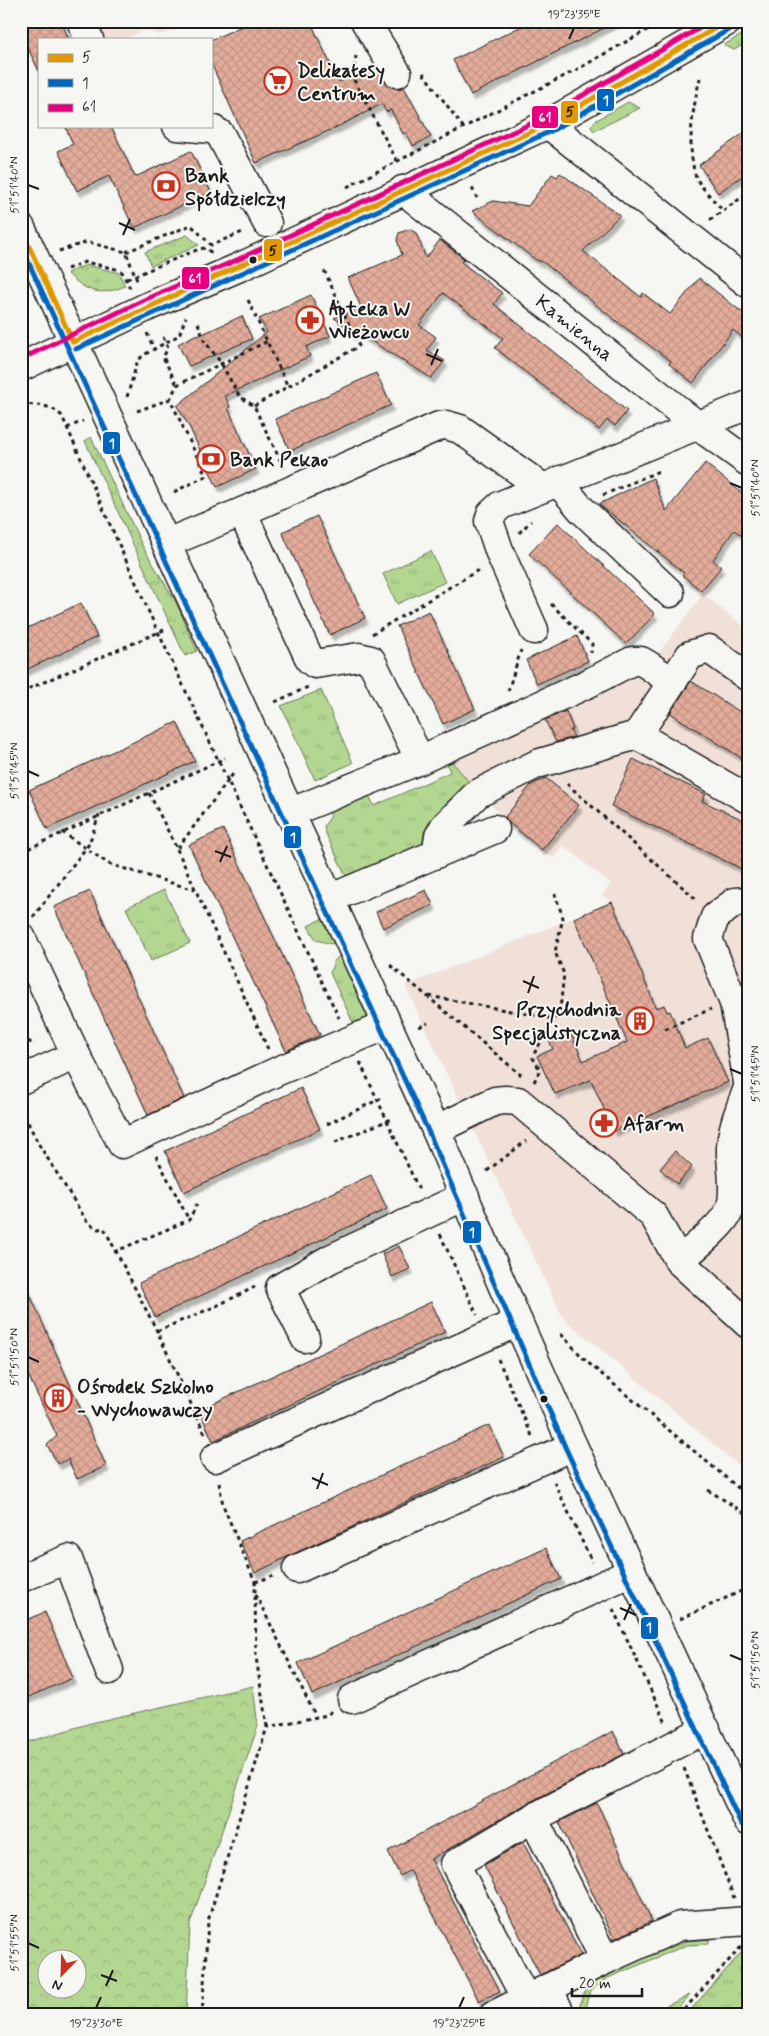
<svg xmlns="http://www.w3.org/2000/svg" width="769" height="2036" font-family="Mynerve,sans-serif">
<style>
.built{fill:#f0e0d8}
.grass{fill:url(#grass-tufts);stroke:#687956}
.forest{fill:url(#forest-crowns);stroke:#687956;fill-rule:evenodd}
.building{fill:url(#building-cross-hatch);stroke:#1c1c1c;filter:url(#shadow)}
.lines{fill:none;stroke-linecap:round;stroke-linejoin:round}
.minor-casing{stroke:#1c1c1c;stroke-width:31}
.path{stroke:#1c1c1c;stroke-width:3;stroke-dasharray:4 4;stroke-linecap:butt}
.minor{stroke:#f6f6f2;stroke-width:28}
.bus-1-casing{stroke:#f6f6f2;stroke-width:9}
.bus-2-casing{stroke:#f6f6f2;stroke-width:9}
.bus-3-casing{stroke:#f6f6f2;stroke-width:9}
.bus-1{stroke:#e19803;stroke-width:5}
.bus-2{stroke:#0065bd;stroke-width:5}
.bus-3{stroke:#e5007d;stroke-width:5}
.ticks{fill:none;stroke:#1c1c1c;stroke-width:2}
.bus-dot{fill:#1c1c1c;stroke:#f6f6f2;stroke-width:2}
.labels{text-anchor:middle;stroke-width:4;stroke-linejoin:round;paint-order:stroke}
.poi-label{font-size:20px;font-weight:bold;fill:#1c1c1c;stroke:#f6f6f2;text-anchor:start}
.street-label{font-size:20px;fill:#1c1c1c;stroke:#f6f6f2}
.line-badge{stroke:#f6f6f2;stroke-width:2}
.badge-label{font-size:14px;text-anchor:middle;font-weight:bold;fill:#fff}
.pale-badge-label{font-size:14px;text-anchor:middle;font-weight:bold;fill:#111}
.neatline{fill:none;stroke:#1c1c1c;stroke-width:2}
.ticks-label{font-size:12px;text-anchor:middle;fill:#1c1c1c}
</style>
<defs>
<pattern id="grass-tufts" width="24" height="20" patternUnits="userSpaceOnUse" patternTransform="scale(1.25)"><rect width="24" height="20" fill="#b3d691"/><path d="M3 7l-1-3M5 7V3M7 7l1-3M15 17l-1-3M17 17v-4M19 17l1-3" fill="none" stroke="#99b77c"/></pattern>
<pattern id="forest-crowns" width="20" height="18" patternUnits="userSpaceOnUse" patternTransform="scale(1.25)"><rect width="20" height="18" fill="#b3d691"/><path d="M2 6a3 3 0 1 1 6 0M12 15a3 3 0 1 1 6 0" fill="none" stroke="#99b77c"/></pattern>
<pattern id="building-cross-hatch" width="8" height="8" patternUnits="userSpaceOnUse" patternTransform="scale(1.25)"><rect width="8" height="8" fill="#e3ab9a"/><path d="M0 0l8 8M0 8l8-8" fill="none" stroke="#c29384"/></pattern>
<filter id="shadow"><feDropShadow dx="3" dy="5.5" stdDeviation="1" flood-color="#0004"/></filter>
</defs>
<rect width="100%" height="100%" fill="#f6f6f2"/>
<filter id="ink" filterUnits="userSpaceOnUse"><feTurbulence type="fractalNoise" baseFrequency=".02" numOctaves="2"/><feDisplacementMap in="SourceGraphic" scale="10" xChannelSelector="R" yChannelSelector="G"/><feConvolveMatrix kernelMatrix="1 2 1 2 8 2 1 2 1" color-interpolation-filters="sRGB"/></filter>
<g filter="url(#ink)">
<g class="built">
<path d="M94,21h99l-20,10 -14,4 -13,-5 -22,9h-21z"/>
<path d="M703,594l45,36v843l-185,-155 -158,-332 207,-84 -10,-7 9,-11 -48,-39 -10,13 -11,-8 -38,-32 -53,-55 93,-46 111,-59z"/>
</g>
<g class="grass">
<path d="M748,31v11l-14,8 -10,-5z"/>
<path d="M628,102l12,6 -46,23 -3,-4 4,-6z"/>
<path d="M187,235l12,10 -48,21 -6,-14z"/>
<path d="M86,265l33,8 6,13c-25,11 -39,6 -58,-13z"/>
<path d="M91,437l52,110 34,57 20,47 -12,5 -100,-215z"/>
<path d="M431,551l14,31 -48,22 -14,-30z"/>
<path d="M321,690l32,73 -38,17 -34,-74z"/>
<path d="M447,756l23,27c-10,9 -20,17 -28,29 -7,11 -12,25 -22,33l-74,31 -21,-44 -1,-6 7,-10 -4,-8 41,-15 6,13 76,-34 -5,-13z"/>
<path d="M164,890l26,53 -39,18 -25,-53z"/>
<path d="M323,918l11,24 -2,2 -16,-4 -8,-14z"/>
<path d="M341,954l28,64 -13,11 -26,-56 4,-12z"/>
<path d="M709,1939v5l-22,1 -79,33 -13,9 -6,7 -3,10v11h-6v-10l7,-19 20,-13 79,-32z"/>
<path d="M748,1945v70h-62z"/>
<path d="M690,1995l-18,20h-26z"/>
</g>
<path class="forest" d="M253,1686l5,40 -68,198 -4,91h-165v-271l70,-21zM48,1958h30v30h-30z"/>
<g class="building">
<path d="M21,21h40l8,18h-30v32l-18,-37z"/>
<path d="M253,21h57l29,61 35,-17 15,21 8,3 7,-2 27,50 -18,9 -7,-14 -3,2 -12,-24 -5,2 -4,-8 -45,23 -81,36 -45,-100v-23z"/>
<path d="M532,21h86l-147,74 -18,-35z"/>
<path d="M65,126h46l24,51 56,-26 20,41 -77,36 -25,-52 -32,15 -19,-40 15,-7z"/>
<path d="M748,130v42l-30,21 -19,-28z"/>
<path d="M560,173l60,42 -37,36 58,46 2,-4 27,21 29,-36 49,39v25l-15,-12 -40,53 -24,-19 2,-3 -51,-37 -77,-62 -7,-2 -64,-49 21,-10 35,5 24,-32 5,3z"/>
<path d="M410,229l6,4 10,25 14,-18 24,19 -3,3 41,31 -8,11 133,107 -12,15 -8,-6 -8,10 -104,-82 8,-10 -60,-45 -24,32 17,12 -9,13 18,11 -14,17 -97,-60 27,-11 -13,-29 54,-23 -5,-15 2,-7z"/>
<path d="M311,295l19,41 -24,11 4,9 -85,40 5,11 -2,1 28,61 -39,18 -28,-61 -12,-20 90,-74 -8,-13z"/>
<path d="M242,316l10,23 -63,27 -11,-22 19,-10 1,2z"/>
<path d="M376,373l15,32 -101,46 -15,-32z"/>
<path d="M705,463l43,35v42l-14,-10 -21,30 8,7 -20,24 -19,-16 2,-2 -85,-69 54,-26 13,33z"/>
<path d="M317,516l48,102 -35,17 -48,-103z"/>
<path d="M558,523l97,91 -29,30 -97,-90z"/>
<path d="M81,603l16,34 -76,35v-41z"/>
<path d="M429,611l46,98 -32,15 -46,-98z"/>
<path d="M577,636l11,25 -51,23 -11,-24z"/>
<path d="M691,681l57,36v45l-78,-49z"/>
<path d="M566,711l7,18 -3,2 4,6 -18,5 -11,-22z"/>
<path d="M177,722l18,39 -148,68 -18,-39z"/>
<path d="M633,759l73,35 -4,7 46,21v50l-137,-66z"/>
<path d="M546,778l33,27 -37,45 -33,-27 -4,-6 26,-32z"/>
<path d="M223,829l97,206 -34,16 -97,-206z"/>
<path d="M426,890l7,15 -50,23 -7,-16z"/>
<path d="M90,891l94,207 -36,17 -94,-208z"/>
<path d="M612,902l44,106 8,-3 3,7 3,-1 15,37 23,-10 20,44 -114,49 -23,-51 -36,14 -18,-38 16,-7 -4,-8 21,-10 13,30 44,-19 -53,-124z"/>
<path d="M301,1088l19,41 -136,63 -19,-41z"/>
<path d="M675,1151l17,16 -15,17 -17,-15z"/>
<path d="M371,1175l16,34 -232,108 -16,-34z"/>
<path d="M399,1246l11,23 -18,8 -10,-23z"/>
<path d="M21,1274l85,192 -29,13 -9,-20 -10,5 -11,-19 10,-9 -36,-76z"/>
<path d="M431,1302l14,30 -232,109 -14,-31z"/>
<path d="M489,1425l15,32 -213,98 -36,18 -15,-32z"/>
<path d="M546,1548l15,31 -249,116 -14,-32z"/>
<path d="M45,1612l28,66 -52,22v-78z"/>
<path d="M613,1731l11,23 -98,50 -95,55 69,132 -21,10 -69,-131 -10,6 -12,-25z"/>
<path d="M597,1803l55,118 -38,18 -55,-117z"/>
<path d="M523,1842l58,113 -41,20 -56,-110z"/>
</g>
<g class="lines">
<g class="minor-casing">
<g id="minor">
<path d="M81,21l8,18"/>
<path d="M365,21l32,52"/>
<path d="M548,124l200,159"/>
<path d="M177,126l35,3 8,5 47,89"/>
<path id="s1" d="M403,190l294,235 51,37"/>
<path d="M21,228l415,902 82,192 55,124 175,375"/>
<path d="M21,367l128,-61 93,-40 306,-142 180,-103"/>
<path d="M561,480l4,10 16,19 89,84"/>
<path d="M242,512l68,148 5,4 44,-7 12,3 49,100"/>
<path d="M167,543l75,-31 197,-86 7,-1 14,4 83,59 205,-83"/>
<path d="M534,630l-34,-77 -11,-32 2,-7 10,-9 42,-17"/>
<path d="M637,735l111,64"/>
<path d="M289,813l131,-53 167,-76 45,-23h9l7,4 24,17"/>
<path d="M436,854l3,-18 5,-9 33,-33 60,-30 100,-29 53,-80 19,-6 39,28"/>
<path d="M329,899l166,-70"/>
<path d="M748,901l-13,1 -20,15 -7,22 26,64 14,79"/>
<path d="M21,937l55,118 46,89 156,-73 109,-46"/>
<path d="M21,1080l55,-25"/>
<path d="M436,1130l59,-29 10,-1 13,1 136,115 25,45 69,63"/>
<path d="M679,1261c14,-12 45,-36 51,-52 7,-16 0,-45 1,-62 1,-20 10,-41 17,-59"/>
<path d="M305,1338l-25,-50 50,-29 135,-63"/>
<path d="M215,1458l303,-136"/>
<path d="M297,1569l276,-123"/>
<path d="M21,1578l47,-19 41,111"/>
<path d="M352,1699l280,-127"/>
<path d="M533,1818l72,142"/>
<path d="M548,1988l13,27"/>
<path d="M526,1999l-71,-135 78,-46 173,-89"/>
<path d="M494,2015l111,-55 75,-34 68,-5"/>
</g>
</g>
<g class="path">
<path d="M356,56l-3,22 44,83"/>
<path d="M423,73l40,54"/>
<path d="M700,78c-7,30 -14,69 -4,99 4,10 20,25 27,34"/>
<path d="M347,187l229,-117 87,-49"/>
<path d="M472,188l5,10"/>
<path d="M743,196l5,7"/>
<path d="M710,220l38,-27"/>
<path d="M59,251l28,-9 39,10 12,31"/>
<path d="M126,252l65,-27 20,20 32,-13"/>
<path d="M67,269l18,-7 31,7 6,3 8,16"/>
<path d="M127,279l72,-30 6,-1 7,5"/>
<path d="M248,300l40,87"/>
<path d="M198,323l6,17 17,23 18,33 15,10 30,62"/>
<path d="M147,333l7,16"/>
<path d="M163,337l5,11 -5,9 14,28"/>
<path d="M127,397l10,-34 5,-7 37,-21 7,-18"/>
<path d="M21,404c16,1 29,0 41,12l90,203 187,399"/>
<path d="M254,406l105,-60 -36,-78"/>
<path d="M137,411l33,-12"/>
<path d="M67,428l16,-7"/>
<path d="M174,492l32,-16 -36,-77 7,-14 91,-44"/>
<path d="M603,495l56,-24"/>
<path d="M519,533l12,-12"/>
<path d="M551,604l41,40 -1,9"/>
<path d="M372,634l108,-65"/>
<path d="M508,691l13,-41"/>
<path d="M21,692l145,-63"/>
<path d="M275,702l33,-15"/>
<path d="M567,784l131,117"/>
<path d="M149,793l28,56 56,-75"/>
<path d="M62,832l47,32 86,26"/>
<path d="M177,849l91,200"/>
<path d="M21,852l204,-94"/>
<path d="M21,902l5,10"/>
<path d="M33,917l56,-73 10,-29"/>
<path d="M390,965l131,110"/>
<path d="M429,996l125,23"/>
<path d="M419,1027l9,-4"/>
<path d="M665,1029l46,-20"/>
<path d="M21,1037l14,8"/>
<path d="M360,1062l59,128"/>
<path d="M534,1082l6,-12 -7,-12 2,-6 25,-43 4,-35 -9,-22 8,-34 -8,-24"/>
<path d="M21,1108l17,35 50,80 10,6 6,-1 53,103 49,105"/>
<path d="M327,1124l57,-27"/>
<path d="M335,1142l59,-24"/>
<path d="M156,1156l33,64"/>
<path d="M487,1171l39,-30"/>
<path d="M440,1234l37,81"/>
<path d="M114,1252l75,-32 8,-16"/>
<path d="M157,1331l55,-23 43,-21"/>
<path d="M561,1334l25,27 162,135"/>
<path d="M498,1359l35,79"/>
<path d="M554,1482l38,80"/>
<path d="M219,1483l4,22 32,77v11"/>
<path d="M708,1490l40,25"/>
<path d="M255,1582l18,-6"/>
<path d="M613,1609l53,114"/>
<path d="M680,1619l68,-31"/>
<path d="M267,1727l-11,-70 -1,-64 61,124"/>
<path d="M684,1768l50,130"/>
<path d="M202,2015l6,-94 59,-194 60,-12 5,-4"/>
<path d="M679,2015l63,-69"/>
</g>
<use href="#minor" class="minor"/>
<g class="bus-1-casing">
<g id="bus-1">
<path d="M21,229l52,113"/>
<path d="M73,342l475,-218 180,-103"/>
</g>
</g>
<g class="bus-2-casing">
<g id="bus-2">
<path d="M21,246l408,887 137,316 175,375"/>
<path d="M76,349l475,-218 181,-103"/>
</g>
</g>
<g class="bus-3-casing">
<path id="bus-3" d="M21,359l125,-60 93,-40 306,-142 167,-96"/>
</g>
<use href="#bus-1" class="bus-1"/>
<use href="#bus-2" class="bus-2"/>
<use href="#bus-3" class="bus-3"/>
</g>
</g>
<path class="ticks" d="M569,39l5,-11M28,185l11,4M119,223l16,7M123,235l7,-16M426,354l16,7M431,365l7,-16M730,483l12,5M28,771l11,5M215,851l16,6M220,862l7,-16M523,981l16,7M528,993l6,-17M730,1069l12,5M28,1357l11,5M312,1478l16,7M317,1489l6,-16M620,1608l16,7M624,1620l7,-16M730,1655l12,5M28,1943l11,5M101,1975l16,6M106,1986l7,-16M96,2008l5,-11M459,2008l5,-11"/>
<defs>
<g id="supermarket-ring" transform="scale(1.4375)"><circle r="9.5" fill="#f6f6f2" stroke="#c8321e" stroke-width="1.5"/><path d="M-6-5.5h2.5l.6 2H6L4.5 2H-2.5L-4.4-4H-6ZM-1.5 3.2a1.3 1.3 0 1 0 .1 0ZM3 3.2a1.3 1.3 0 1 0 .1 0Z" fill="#c8321e"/></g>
<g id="bank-ring" transform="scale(1.4375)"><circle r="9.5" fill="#f6f6f2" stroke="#c8321e" stroke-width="1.5"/><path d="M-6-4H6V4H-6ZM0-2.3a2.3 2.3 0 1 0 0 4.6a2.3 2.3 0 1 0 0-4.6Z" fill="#c8321e"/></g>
<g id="pharmacy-ring" transform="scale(1.4375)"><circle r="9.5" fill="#f6f6f2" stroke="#c8321e" stroke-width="1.5"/><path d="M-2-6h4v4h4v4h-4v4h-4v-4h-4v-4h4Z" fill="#c8321e"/></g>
<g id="building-ring" transform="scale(1.4375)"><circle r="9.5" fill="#f6f6f2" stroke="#c8321e" stroke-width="1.5"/><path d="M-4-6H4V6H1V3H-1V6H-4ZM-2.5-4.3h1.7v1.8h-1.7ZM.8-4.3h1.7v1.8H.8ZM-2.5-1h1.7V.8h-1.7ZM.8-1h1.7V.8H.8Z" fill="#c8321e"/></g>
</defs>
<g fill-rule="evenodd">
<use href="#supermarket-ring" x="278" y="81"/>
<use href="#bank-ring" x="166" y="186"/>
<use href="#pharmacy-ring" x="310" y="320"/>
<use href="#bank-ring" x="211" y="459"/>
<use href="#building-ring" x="640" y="1021"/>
<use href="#pharmacy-ring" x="604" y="1123"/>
<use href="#building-ring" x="58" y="1398"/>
</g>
<g class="bus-dot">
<circle cx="253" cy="260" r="4.5"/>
<circle cx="544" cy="1399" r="4.5"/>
</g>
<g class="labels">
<g class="poi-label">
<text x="297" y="77">Delikatesy<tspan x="297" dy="23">Centrum</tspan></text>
<text x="185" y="182">Bank<tspan x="185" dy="23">Spółdzielczy</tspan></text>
<text x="329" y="315">Apteka W<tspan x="329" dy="23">Wieżowcu</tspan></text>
<text x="230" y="466">Bank Pekao</text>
<text x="621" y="1016" text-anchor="end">Przychodnia<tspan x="621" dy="23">Specjalistyczna</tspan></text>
<text x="623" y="1130">Afarm</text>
<text x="77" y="1393">Ośrodek Szkolno<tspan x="77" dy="23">- Wychowawczy</tspan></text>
</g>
<g class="street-label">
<text dy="7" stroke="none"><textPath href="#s1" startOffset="220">Kamienna</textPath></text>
</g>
</g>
<g class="line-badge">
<rect x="596" y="88" width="19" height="24" rx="5" fill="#0065bd"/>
<rect x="560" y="100" width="19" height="24" rx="5" fill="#e19803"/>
<rect x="531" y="105" width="28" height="24" rx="5" fill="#e5007d"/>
<rect x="263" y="238" width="20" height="24" rx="5" fill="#e19803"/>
<rect x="181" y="266" width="29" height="24" rx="5" fill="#e5007d"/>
<rect x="102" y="431" width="19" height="24" rx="5" fill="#0065bd"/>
<rect x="283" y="825" width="19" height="24" rx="5" fill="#0065bd"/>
<rect x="462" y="1220" width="20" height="24" rx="5" fill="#0065bd"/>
<rect x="640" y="1616" width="19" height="24" rx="5" fill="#0065bd"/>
</g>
<g class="badge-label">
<text x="606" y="105">1</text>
<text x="545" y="122">61</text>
<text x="195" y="283">61</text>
<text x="112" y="448">1</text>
<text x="293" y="842">1</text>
<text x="472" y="1237">1</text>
<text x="649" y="1632">1</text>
</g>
<g class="pale-badge-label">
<text x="570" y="116">5</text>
<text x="273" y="255">5</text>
</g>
<rect width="769" height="2036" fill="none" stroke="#f6f6f2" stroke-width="55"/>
<rect x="38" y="38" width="175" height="90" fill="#f6f6f2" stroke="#9f9f9c"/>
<rect x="48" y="54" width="25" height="8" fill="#e19803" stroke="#9f9f9c"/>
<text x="82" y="62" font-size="15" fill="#1c1c1c">5</text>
<rect x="48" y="79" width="25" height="8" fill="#0065bd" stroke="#9f9f9c"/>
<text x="82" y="88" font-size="15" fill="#1c1c1c">1</text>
<rect x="48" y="104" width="25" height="8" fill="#e5007d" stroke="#9f9f9c"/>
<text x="82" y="112" font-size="15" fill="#1c1c1c">61</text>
<g transform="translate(62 1974) rotate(203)"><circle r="24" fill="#f6f6f2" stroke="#9f9f9c"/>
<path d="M0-4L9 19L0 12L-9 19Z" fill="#c8321e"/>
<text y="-8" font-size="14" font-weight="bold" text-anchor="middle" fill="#1c1c1c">N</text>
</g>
<path d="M572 1988v8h70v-8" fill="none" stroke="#1c1c1c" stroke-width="2.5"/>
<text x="579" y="1988" font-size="15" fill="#1c1c1c" stroke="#f6f6f2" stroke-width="4" paint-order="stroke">20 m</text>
<rect x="28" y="28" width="714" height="1980" class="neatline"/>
<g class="ticks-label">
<text x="574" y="18">19°23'35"E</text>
<text transform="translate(14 185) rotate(-90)" y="4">51°51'40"N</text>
<text transform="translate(755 488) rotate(-90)" y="4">51°51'40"N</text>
<text transform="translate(14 771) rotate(-90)" y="4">51°51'45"N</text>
<text transform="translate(755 1074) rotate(-90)" y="4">51°51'45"N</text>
<text transform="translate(14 1357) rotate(-90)" y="4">51°51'50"N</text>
<text transform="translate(755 1660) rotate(-90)" y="4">51°51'50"N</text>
<text transform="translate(14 1943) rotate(-90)" y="4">51°51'55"N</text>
<text x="96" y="2027">19°23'30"E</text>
<text x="459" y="2027">19°23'25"E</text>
</g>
</svg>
